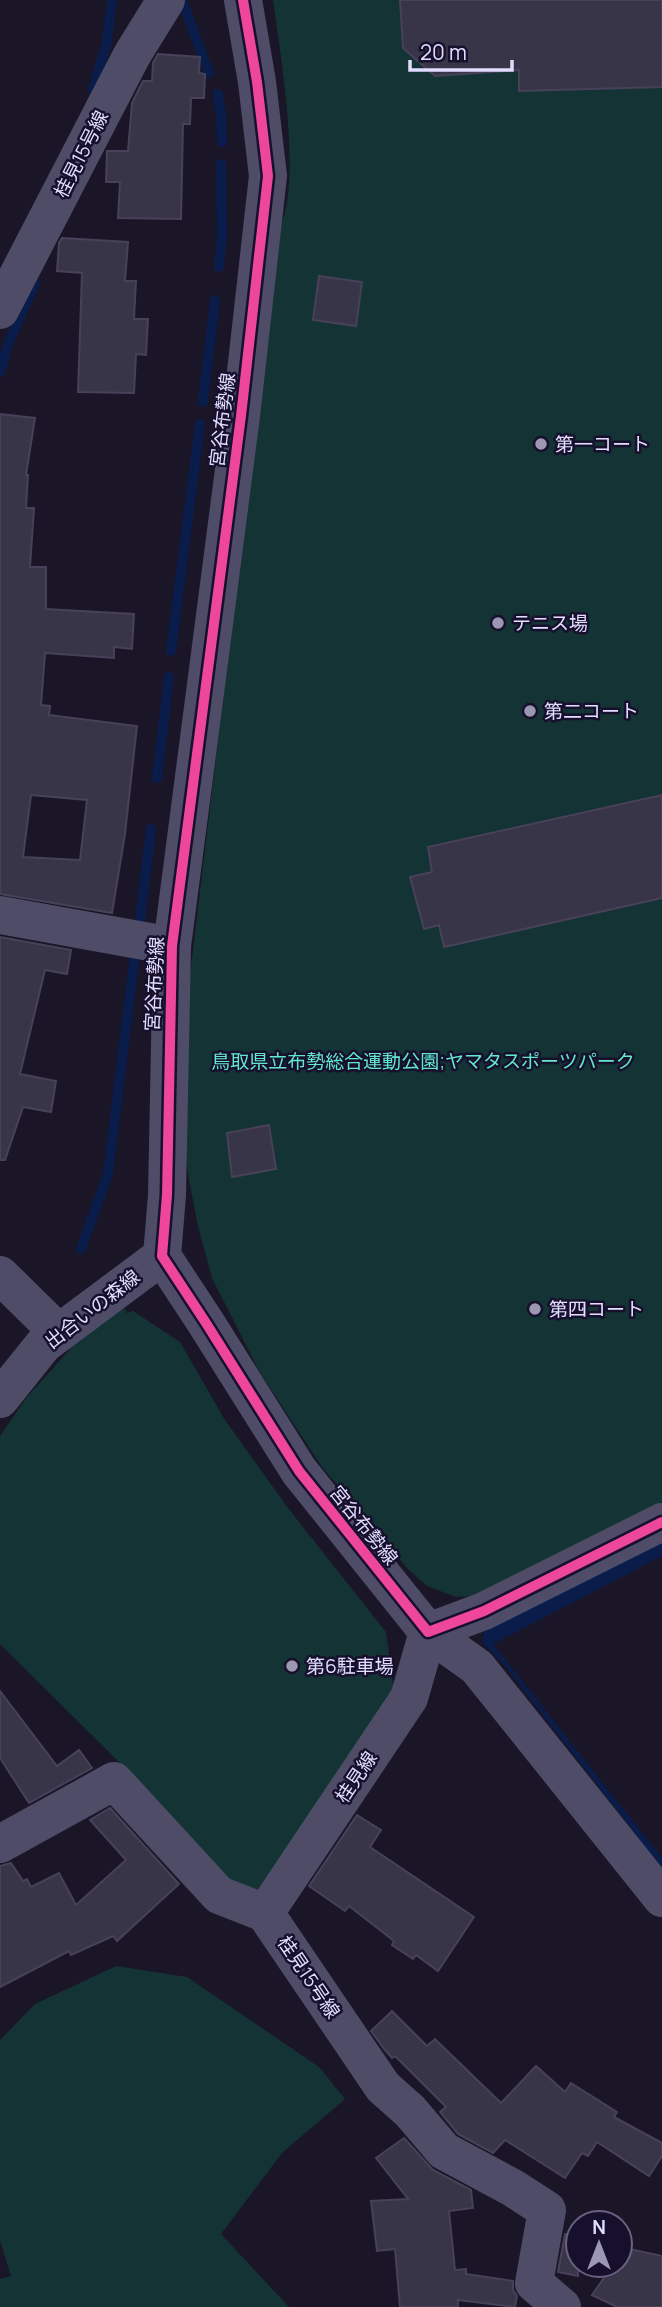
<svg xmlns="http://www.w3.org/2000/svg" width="662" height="2307" font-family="Manrope,'Noto Sans JP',sans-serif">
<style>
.green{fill:#143335}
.water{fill:#0a1c4a}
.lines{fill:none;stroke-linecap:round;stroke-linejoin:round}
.stream{stroke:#0a1c4a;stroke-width:10}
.building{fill:#393548;stroke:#474159;stroke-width:2;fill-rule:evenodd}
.minor{stroke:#4e4c67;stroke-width:38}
.cycleway-casing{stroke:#17102d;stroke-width:15}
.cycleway{stroke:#ed469a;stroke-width:10}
.poi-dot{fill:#9c97b3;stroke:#17102d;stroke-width:2.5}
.labels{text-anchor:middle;stroke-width:5;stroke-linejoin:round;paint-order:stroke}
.street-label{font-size:19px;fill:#e2dcff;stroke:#17102d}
.poi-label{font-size:19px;fill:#e2dcff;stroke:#17102d;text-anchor:start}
.park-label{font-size:19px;fill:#60e7cd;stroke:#17102d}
</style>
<rect width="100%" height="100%" fill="#1a1627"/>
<g class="green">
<path d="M273,0h389v1502l-169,90 -20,4 -17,1 -29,-11 -19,-17 -86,-102 -63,-96 -47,-93 -15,-56 -9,-48 -6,-51 7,-139 90,-756c24,-42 1,-177 -6,-228z"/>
<path d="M126,1309v4l7,-2 47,31 45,78 63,88 98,124 9,67 -137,190 -20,2 -113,-123 -125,-124v-208l27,-39 45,-50 43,-37z"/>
<path d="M116,1966l71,11 132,90 26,32 -63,54 -61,81 68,73h-289v-28l11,-3 -11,-35v-201l35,-36z"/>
</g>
<path class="water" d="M662,1539v17l-169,88 169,214v10l-158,-203 -22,-23 3,-14z"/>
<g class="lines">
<g class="stream">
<path d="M183,3l26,70"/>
<path d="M93,90l14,-48 5,-42"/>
<path d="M218,94l3,20 1,28"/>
<path d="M219,267l3,-32 -1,-71"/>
<path d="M0,372l8,-28 27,-61"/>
<path d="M203,402l12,-102"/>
<path d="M171,651l29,-227"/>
<path d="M157,778l12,-101"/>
<path d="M139,928l12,-99"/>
<path d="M81,1249l27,-75 28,-228"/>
</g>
</g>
<g class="building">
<path d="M400,0h262v87l-143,4v-21l-84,6 -32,-28z"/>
<path d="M158,54l42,3 -1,16 6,1 -1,24h-13l-1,26h-7l-2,95 -63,-1 2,-36h-14l1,-31h21l4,-48 11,-22h9l1,-18z"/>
<path d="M62,238l66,4 -3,39h11l-2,38h14l-2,36 -10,-1 -2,39 -56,-1 4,-119 -25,-2 2,-28z"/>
<path d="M319,276l43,6 -6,44 -43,-6z"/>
<path d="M0,414l35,4 -9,57h2l-2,33h8l-4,59h16v42l88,5 -2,35 -18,-2v11l-69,-5 -4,52 9,1 -1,9 88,11 -12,108 -13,79 -112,-19zM31,795l56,5 -7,60 -57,-3z"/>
<path d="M662,795v103l-218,49 -5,-22 -15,4 -14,-52 22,-5 -4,-25z"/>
<path d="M0,937l71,13 -4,24 -22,-4 -25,104 36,7 -5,31 -28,-5 -18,53h-5z"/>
<path d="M269,1125l7,44 -44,8 -5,-44z"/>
<path d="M0,1691l57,75 22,-16 13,18 -63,35 -29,-45z"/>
<path d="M110,1808l69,76 -62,57 -4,-5 -42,19 -2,-4 -69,36v-121l11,-3 12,18 4,-2 4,8 28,-14 17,32 50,-45 -36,-40z"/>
<path d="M357,1815l24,15 -11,17 104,70 -36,54 -22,-16 -3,4 -21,-14 2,-4 -45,-35 -4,5 -36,-25z"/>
<path d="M392,2011l35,35 8,-7 66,64 35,-37 29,26 6,-9 46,29 -3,5 48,26v13l-13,20 -52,-34 -9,14 -6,-3 -17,25 -60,-38 -12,13 -35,-19 -18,-22 6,-5 -51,-51 -3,2 -7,-8 -14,-19z"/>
<path d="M404,2138l29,32 38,20 2,18 -24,3 6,59 11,-1v5l47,7v9l4,6 -2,11 -57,-7v7h-58l-5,-58 -18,2 -6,-50 37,-2 -32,-41z"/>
<path d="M565,2234l13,3v39l-20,-4z"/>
<path d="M625,2248l37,8v51h-45l-25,-12 21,-30h7v-10z"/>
</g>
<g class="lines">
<g class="minor">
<path d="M243,0l14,82 11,94 -27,240 -69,530 -5,249 -5,61 44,67 93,148 129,161 56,-21 178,-89"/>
<path d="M0,310l132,-255 34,-55"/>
<path d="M0,915l172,31"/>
<path d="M0,1275l59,58"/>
<path d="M0,1399l44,-55 118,-88"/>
<path d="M0,1844l114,-63 105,114 46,18 118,174 27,24 34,40 69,37 34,22 -13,73 28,24"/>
<path d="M265,1913l144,-215 19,-66 49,35 185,231"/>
</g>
<g class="cycleway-casing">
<path id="cycleway" d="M243,0l14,82 11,94 -27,240 -69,530 -5,249 -5,61 44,67 93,148 129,161 56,-21 178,-89"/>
</g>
<use href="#cycleway" class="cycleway"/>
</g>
<g class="poi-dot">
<circle cx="541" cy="444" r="7"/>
<circle cx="498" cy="623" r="7"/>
<circle cx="530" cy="711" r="7"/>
<circle cx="535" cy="1309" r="7"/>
<circle cx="292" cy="1666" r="7"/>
</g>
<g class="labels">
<g class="street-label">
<text transform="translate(81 154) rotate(-63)" y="7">桂見15号線</text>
<text transform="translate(222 420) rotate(-83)" y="7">宮谷布勢線</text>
<text transform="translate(154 984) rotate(-87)" y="7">宮谷布勢線</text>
<text transform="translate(92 1309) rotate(-38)" y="7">出合いの森線</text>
<text transform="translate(364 1525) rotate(51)" y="7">宮谷布勢線</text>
<text transform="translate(356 1777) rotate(-56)" y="7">桂見線</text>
<text transform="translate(309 1977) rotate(56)" y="7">桂見15号線</text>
</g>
<g class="poi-label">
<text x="555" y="451">第一コート</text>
<text x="512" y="630">テニス場</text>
<text x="544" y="718">第二コート</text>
<text x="549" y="1316">第四コート</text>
<text x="306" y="1673">第6駐車場</text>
</g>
<g class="park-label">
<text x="423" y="1068">鳥取県立布勢総合運動公園;ヤマタスポーツパーク</text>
</g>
</g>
<g transform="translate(599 2244)"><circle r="33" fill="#17102d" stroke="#686281" stroke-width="2"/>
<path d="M0-5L12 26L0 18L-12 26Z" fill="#9c97b3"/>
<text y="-10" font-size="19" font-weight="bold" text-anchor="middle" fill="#e2dcff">N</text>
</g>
<path d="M410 60v10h102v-10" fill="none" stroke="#e2dcff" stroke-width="3.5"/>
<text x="420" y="60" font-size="21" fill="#e2dcff" stroke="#17102d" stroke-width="5" paint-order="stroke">20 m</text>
</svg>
